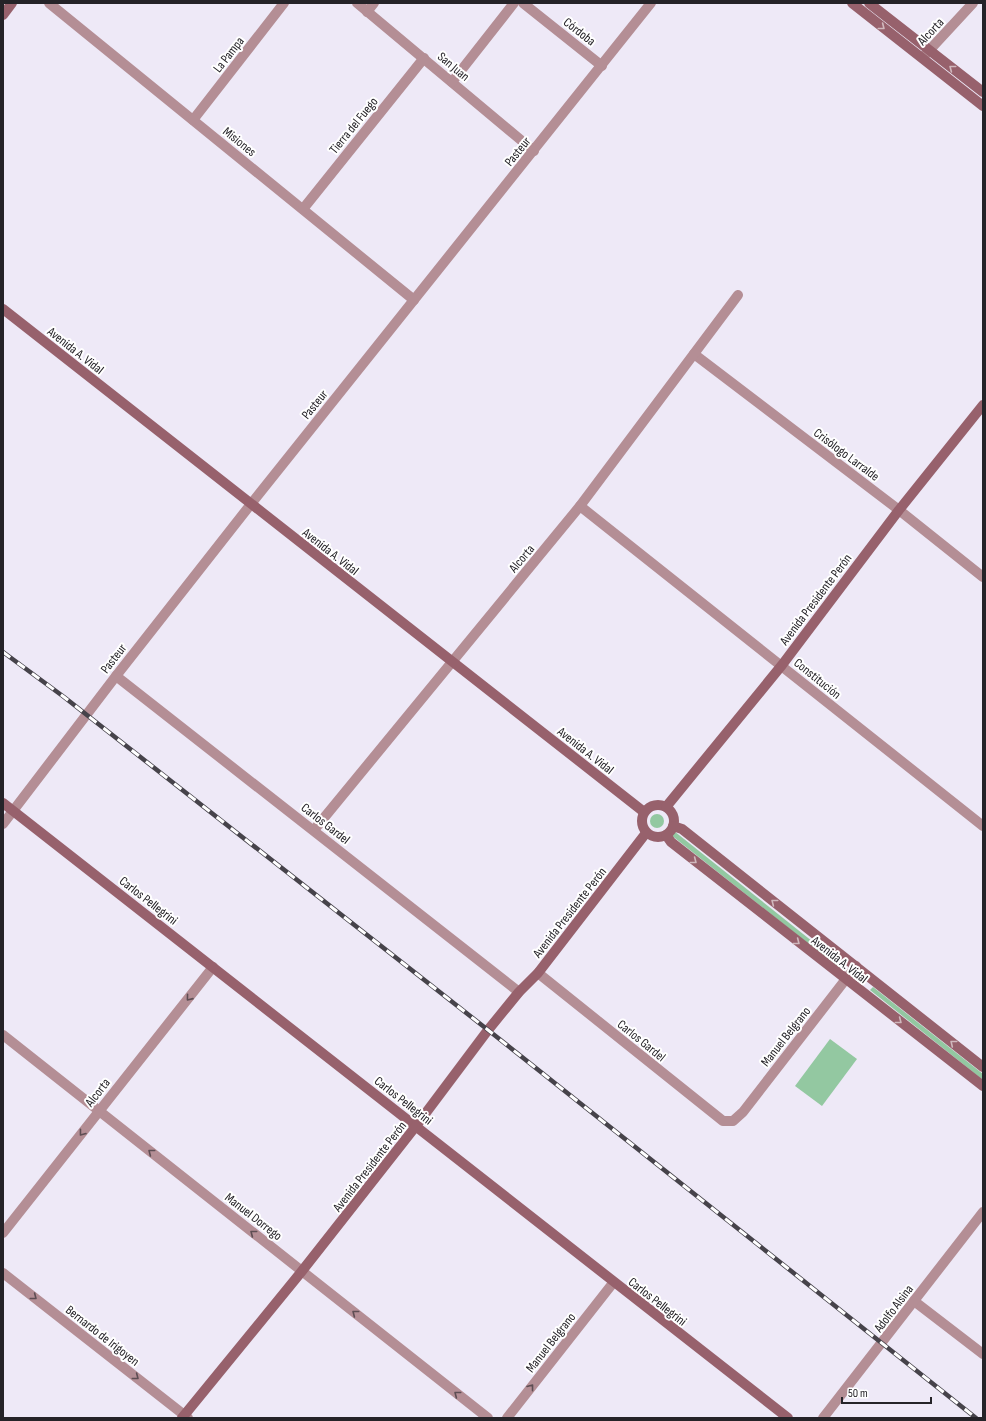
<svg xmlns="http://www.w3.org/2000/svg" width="986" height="1421" font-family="'Sofia Sans Condensed',sans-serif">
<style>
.green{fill:#93c8a1}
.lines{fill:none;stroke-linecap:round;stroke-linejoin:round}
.street{stroke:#b48e95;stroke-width:10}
.secondary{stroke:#97616c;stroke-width:10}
.rail-casing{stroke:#46434a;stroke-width:4.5}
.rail{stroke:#fff;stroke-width:3;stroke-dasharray:9;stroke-linecap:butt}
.oneway{stroke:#d0b8bd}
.oneway2{stroke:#5e4e54}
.labels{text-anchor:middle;stroke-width:4;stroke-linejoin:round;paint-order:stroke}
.street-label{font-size:13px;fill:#252328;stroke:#fff}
</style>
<rect width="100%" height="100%" fill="#eee9f7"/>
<g class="green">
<circle cx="657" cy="821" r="7"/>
<path d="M674,831l168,134 -3,3 -168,-133z"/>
<path d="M873,987l110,87v6l-113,-90z"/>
<path d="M830,1039l27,20 -35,47 -27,-20z"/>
</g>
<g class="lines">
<g class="street">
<path d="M49,3l365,297"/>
<path d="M357,3l177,148"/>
<path d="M523,3l79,63"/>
<path d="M367,12l7,-9"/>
<path d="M924,56l49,-53"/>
<path d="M452,82l62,-79"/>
<path d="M193,120l91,-117"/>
<path d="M303,209l121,-151"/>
<path d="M694,354l205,156 84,67"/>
<path d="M580,506l403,320"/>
<path d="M116,676l403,316"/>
<path d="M3,824l113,-148 135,-172 400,-501"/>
<path d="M314,830l266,-324 158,-211"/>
<path d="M538,973l185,148h10l10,-9 113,-146"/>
<path d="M3,1035l485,383"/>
<path d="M3,1233l210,-266"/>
<path d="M3,1273l185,145"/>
<path d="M914,1301l69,53"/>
<path d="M507,1418l106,-135"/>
<path d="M823,1418l160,-206"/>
</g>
<g class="secondary">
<path d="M852,3l131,103"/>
<path d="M869,3l114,89"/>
<path d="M3,15l9,-12"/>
<path d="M3,309l641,503"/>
<path d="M3,803l785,615"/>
<circle cx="658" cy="821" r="16"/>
<path d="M666,807l116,-142 117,-155 84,-105"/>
<path d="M673,826l9,3 301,238"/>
<path d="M666,835l5,7 312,244"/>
<path d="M182,1418l120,-147 114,-145 72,-96 31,-38 19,-19 108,-140"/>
</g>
<g class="rail-casing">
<path id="rail" d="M3,652l61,45 424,333 488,388"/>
</g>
<use href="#rail" class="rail"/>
</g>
<defs><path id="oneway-chevron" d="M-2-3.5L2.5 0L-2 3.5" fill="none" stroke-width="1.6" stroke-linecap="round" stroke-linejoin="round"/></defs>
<g class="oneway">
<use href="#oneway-chevron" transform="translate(882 27) rotate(38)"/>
<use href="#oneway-chevron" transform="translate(952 68) rotate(-142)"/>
<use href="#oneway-chevron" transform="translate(694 861) rotate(38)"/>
<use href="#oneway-chevron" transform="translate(774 902) rotate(-142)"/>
<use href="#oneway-chevron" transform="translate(797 942) rotate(38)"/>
<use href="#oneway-chevron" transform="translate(899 1021) rotate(38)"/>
<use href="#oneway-chevron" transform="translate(953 1043) rotate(-141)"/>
</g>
<g class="oneway2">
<use href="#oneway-chevron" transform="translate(189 998) rotate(129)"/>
<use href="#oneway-chevron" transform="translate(82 1133) rotate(128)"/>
<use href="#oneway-chevron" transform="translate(151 1152) rotate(-142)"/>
<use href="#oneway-chevron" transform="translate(253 1233) rotate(-142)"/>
<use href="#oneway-chevron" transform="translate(34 1297) rotate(38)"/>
<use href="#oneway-chevron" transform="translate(355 1313) rotate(-142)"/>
<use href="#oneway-chevron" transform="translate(136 1377) rotate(38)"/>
<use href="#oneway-chevron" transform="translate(531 1387) rotate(-52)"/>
<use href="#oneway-chevron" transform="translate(457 1394) rotate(-142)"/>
</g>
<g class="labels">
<g class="street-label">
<text transform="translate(580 31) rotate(38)" y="5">Córdoba</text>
<text transform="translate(930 31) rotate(-47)" y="5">Alcorta</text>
<text transform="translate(228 54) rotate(-52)" y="5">La Pampa</text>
<text transform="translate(454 66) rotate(40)" y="5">San Juan</text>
<text transform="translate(353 125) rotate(-51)" y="5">Tierra del Fuego</text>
<text transform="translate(240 141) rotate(39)" y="5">Misiones</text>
<text transform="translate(517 151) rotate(-51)" y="5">Pasteur</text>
<text transform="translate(76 350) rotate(38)" y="5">Avenida A. Vidal</text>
<text transform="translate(314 404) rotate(-51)" y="5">Pasteur</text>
<text transform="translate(847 454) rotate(37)" y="5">Crisólogo Larralde</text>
<text transform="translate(331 551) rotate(38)" y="5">Avenida A. Vidal</text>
<text transform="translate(521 558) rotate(-50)" y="5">Alcorta</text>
<text transform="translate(815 599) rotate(-53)" y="5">Avenida Presidente Perón</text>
<text transform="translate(113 658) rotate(-52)" y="5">Pasteur</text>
<text transform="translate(818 678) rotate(39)" y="5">Constitución</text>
<text transform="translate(586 750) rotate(38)" y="5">Avenida A. Vidal</text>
<text transform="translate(326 823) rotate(38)" y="5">Carlos Gardel</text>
<text transform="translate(149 900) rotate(38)" y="5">Carlos Pellegrini</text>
<text transform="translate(569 912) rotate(-52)" y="5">Avenida Presidente Perón</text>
<text transform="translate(840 959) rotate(38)" y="5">Avenida A. Vidal</text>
<text transform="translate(785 1036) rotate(-52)" y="5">Manuel Belgrano</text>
<text transform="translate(642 1040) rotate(39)" y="5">Carlos Gardel</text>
<text transform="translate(97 1092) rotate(-52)" y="5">Alcorta</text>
<text transform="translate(404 1100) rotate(38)" y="5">Carlos Pellegrini</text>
<text transform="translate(369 1166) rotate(-52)" y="5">Avenida Presidente Perón</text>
<text transform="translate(254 1216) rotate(38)" y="5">Manuel Dorrego</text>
<text transform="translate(658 1301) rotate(38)" y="5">Carlos Pellegrini</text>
<text transform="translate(893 1308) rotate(-53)" y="5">Adolfo Alsina</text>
<text transform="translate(103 1335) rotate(38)" y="5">Bernardo de Irigoyen</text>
<text transform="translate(550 1342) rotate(-52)" y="5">Manuel Belgrano</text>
</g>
</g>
<rect width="986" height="1421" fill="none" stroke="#252328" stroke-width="8"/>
<path d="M842 1397v6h89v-6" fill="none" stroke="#252328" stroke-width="2"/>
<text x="848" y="1397" font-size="12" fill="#252328" stroke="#ffffff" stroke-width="3" paint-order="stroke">50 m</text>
</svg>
